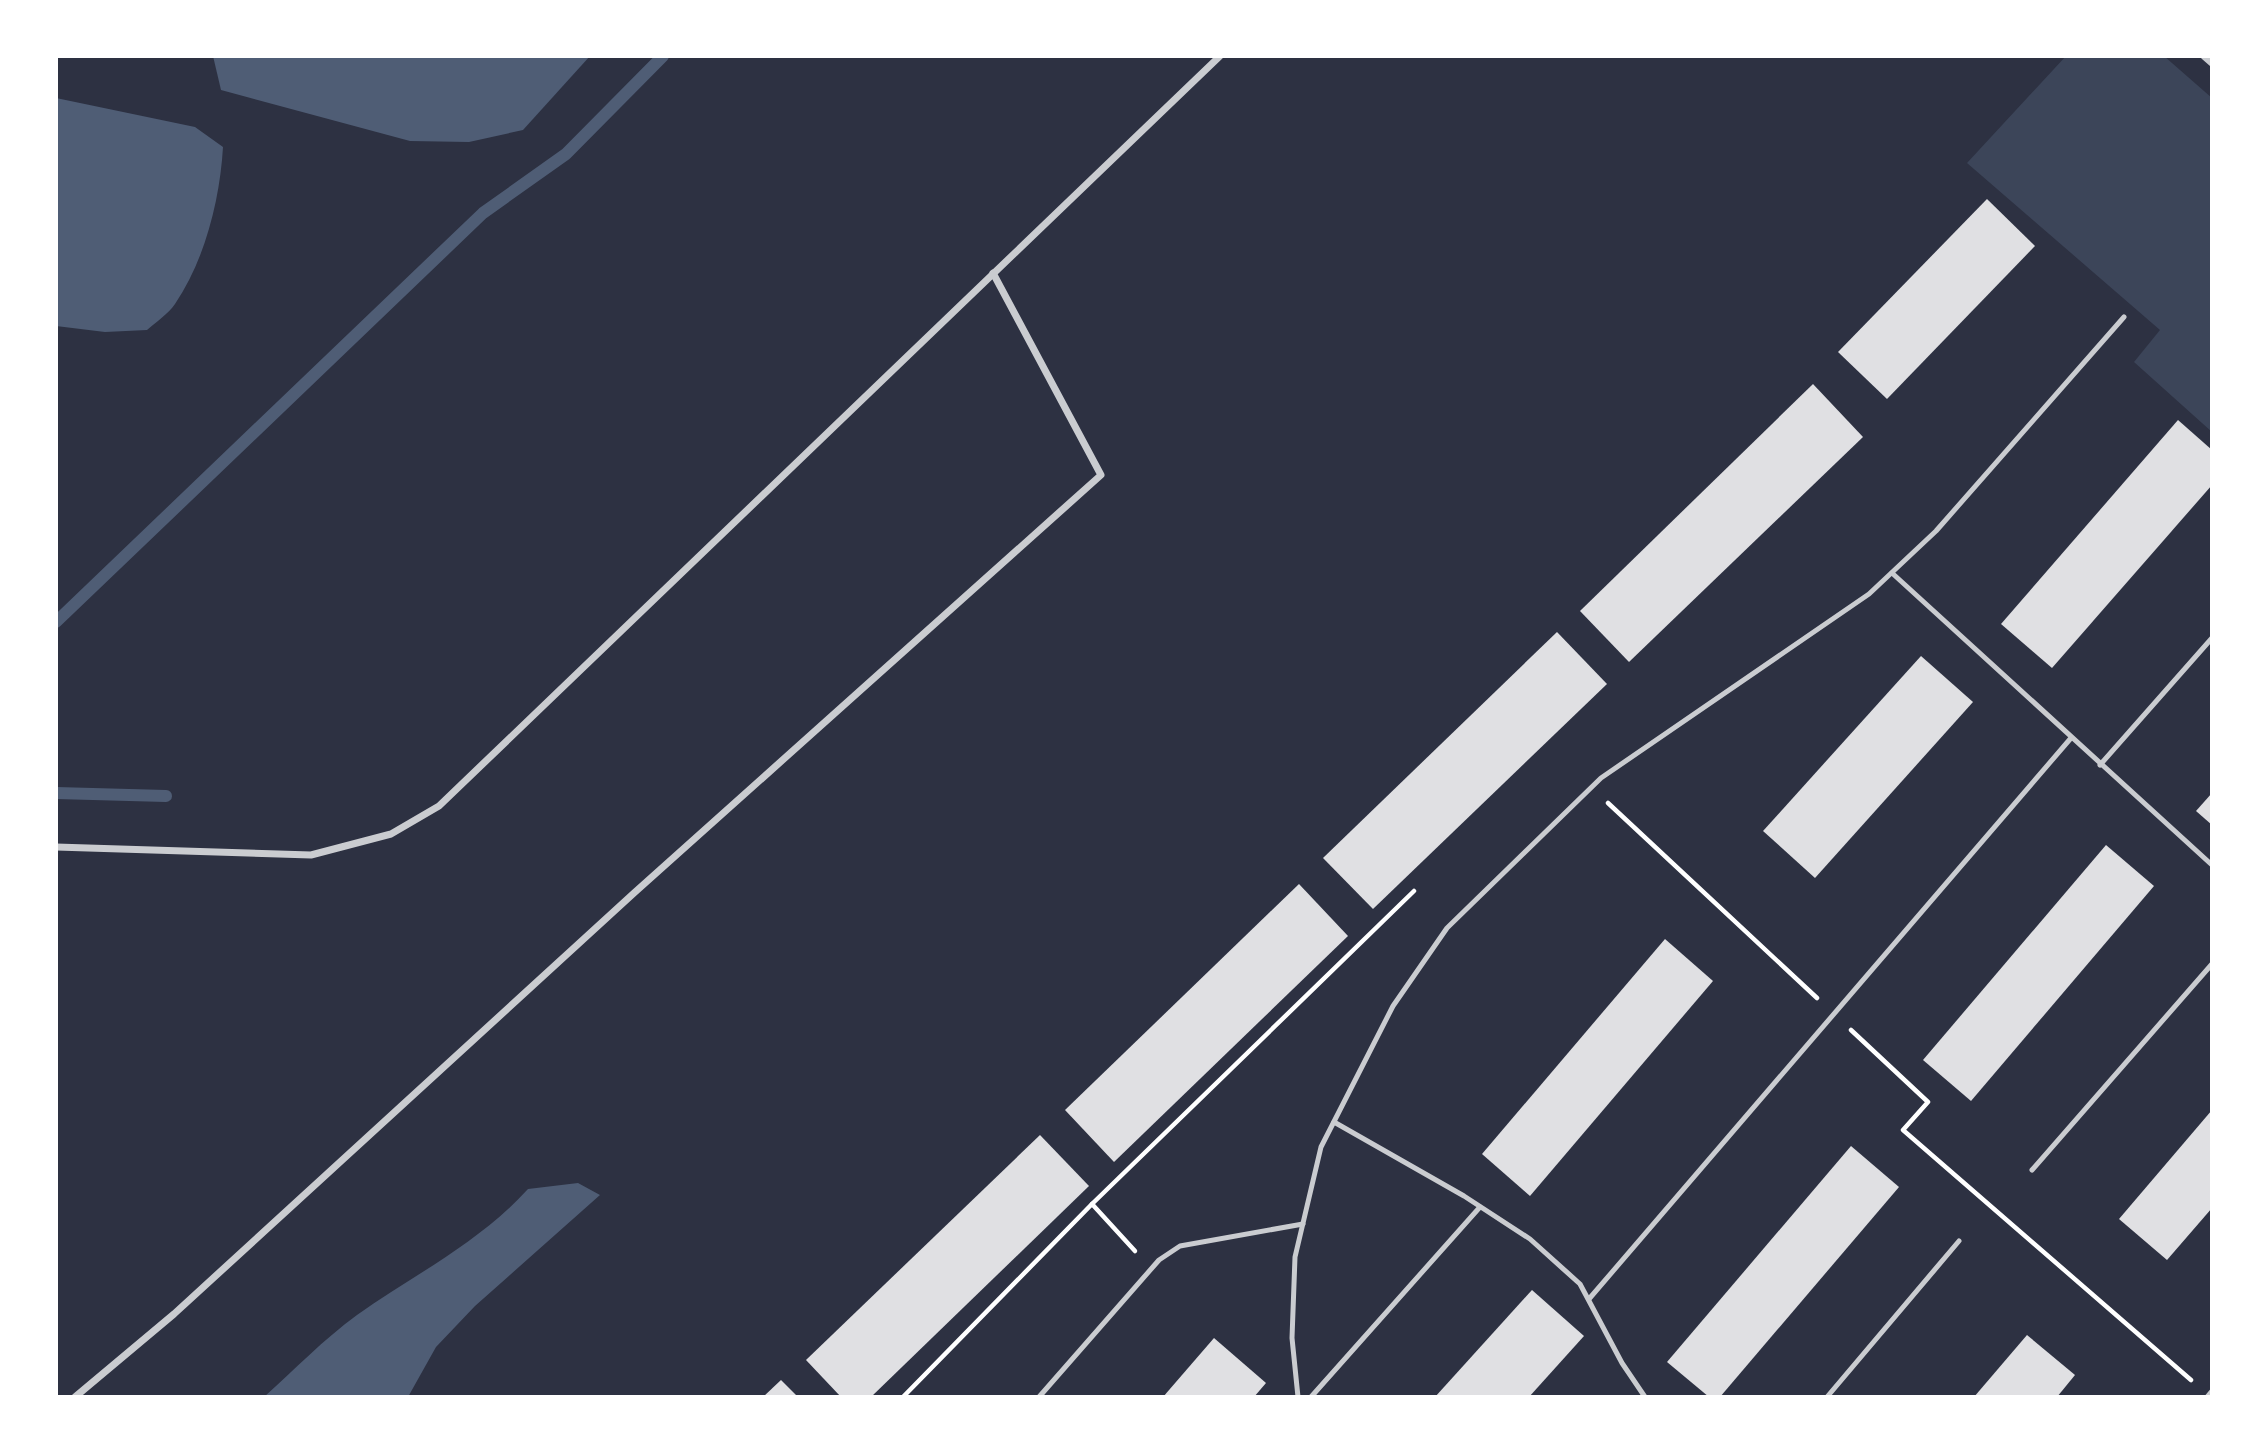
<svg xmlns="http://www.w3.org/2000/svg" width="2268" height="1453" font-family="'Sofia Sans Condensed',sans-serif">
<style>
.green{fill:#3c4559}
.water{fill:#4f5d75}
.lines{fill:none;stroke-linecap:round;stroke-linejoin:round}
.stream{stroke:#4f5d75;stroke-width:12}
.building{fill:#e0e0e3}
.path{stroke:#fff;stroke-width:4.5}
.service{stroke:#caccd0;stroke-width:5}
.minor{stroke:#caccd0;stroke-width:7}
</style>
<rect width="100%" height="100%" fill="#2d3142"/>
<path class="green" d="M2066,56h98l48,42v334l-78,-70 26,-32 -193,-167z"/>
<g class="water">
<path d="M213,56h377l-67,74 -54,12 -59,-1 -189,-51z"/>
<path d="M56,98l139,29 28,20c-3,52 -18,113 -48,157 -7,10 -19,18 -28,26l-42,2 -49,-6z"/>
<path d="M578,1183l22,12 -125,111 -39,41 -28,50h-144c30,-27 60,-58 93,-82 58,-41 122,-72 171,-126z"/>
</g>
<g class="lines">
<g class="stream">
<path d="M56,622l427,-409 83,-59 97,-98"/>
<path d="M56,793l110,3"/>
</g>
</g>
<g class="building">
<path d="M1987,199l48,47 -148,153 -49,-47z"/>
<path d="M1813,384l50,53 -234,225 -49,-51z"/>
<path d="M2178,420l34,30v35l-160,183 -51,-44z"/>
<path d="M1557,632l50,52 -234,225 -50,-51z"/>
<path d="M1921,656l52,46 -158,176 -52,-47z"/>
<path d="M2212,793v32l-16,-14z"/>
<path d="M2106,845l48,41 -183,215 -48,-41z"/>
<path d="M1299,884l49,52 -234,226 -49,-52z"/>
<path d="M1665,939l48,42 -183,215 -48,-42z"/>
<path d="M2212,1110v98l-45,52 -48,-41z"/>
<path d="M1040,1135l49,51 -218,211h-30l-35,-37z"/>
<path d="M1851,1146l48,41 -179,210h-11l-42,-35z"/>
<path d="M1532,1290l52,46 -55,61h-94z"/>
<path d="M2027,1335l48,40 -18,22h-83z"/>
<path d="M1214,1338l52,45 -12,14h-91z"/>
<path d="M781,1380l17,17h-35z"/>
</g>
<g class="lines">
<g class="path">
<path d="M1608,803l209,195"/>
<path d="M1851,1030l77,72 -25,28 288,250"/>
<path d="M1092,1204l43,47"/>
<path d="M903,1397l189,-193 322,-313"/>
</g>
<g class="service">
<path d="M1892,573l320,292"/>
<path d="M2100,765l112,-127"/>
<path d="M1334,1122l130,74 66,43 50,45 42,79 23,34"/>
<path d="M2032,1170l180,-206"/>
<path d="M1589,1299l482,-561"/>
<path d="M1039,1397l120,-137 21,-14 123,-22"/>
<path d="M1298,1397l-6,-59 3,-81 26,-110 72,-141 54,-78 154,-150 268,-184 67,-63 188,-214"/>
<path d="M1311,1397l169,-190"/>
<path d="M1827,1397l132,-156"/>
<path d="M2207,1397l5,-6"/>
</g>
<g class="minor">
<path d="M2204,56l8,7"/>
<path d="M56,847l255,8 80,-21 48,-28 781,-750"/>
<path d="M75,1397l99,-83 460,-421 467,-418 -108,-202"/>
</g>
</g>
<rect width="2268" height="1453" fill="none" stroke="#ffffff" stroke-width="116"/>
</svg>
